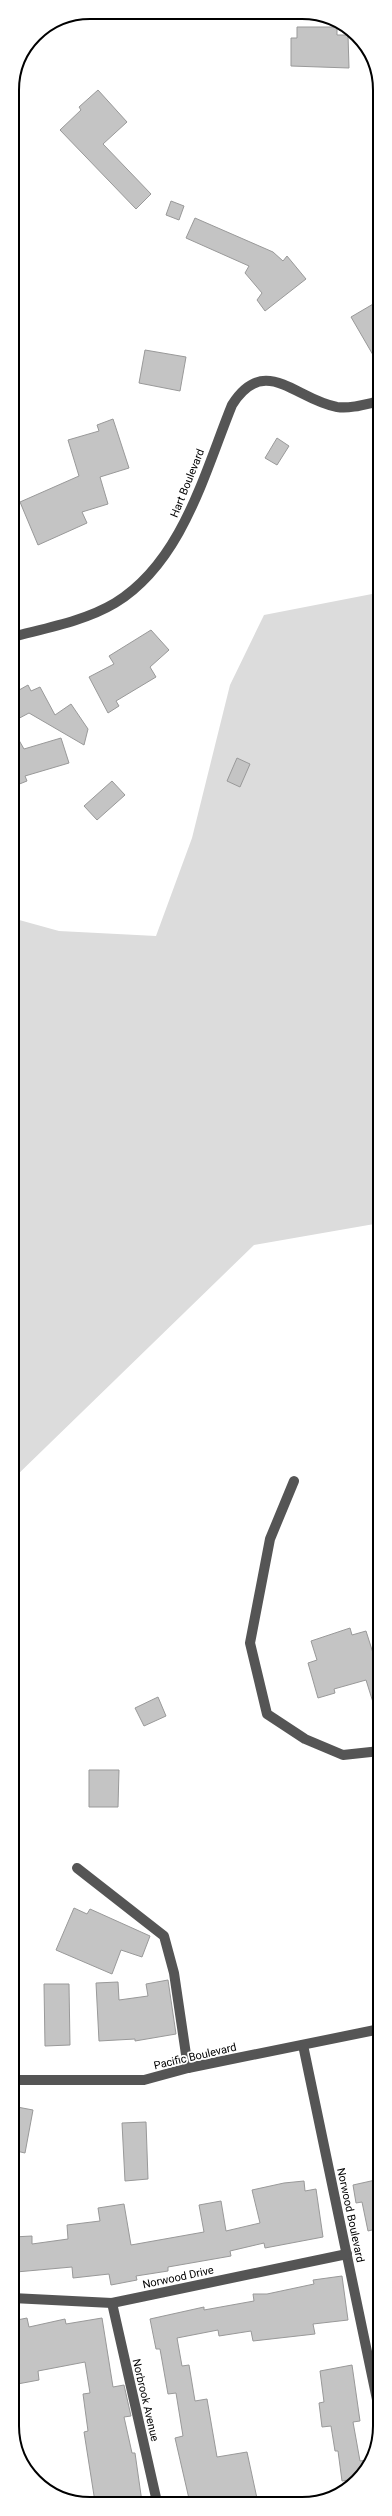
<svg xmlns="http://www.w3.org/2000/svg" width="392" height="2516" font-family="Roboto,sans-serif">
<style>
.green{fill:#dcdcdc}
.building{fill:#c4c4c4;stroke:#999}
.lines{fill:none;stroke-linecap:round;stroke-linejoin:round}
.minor{stroke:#555;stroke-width:10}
.labels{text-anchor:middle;stroke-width:3.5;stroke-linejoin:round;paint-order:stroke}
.street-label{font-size:11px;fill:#000;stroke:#fff}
.rim{fill:none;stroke:#000;stroke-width:2}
</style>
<rect width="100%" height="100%" fill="#fff"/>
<path class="green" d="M380,582v641l-126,22 -242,235v-562l47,13 97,5 36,-98 38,-153 34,-70 108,-21z"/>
<g class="building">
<path d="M297,27h40v8h11l1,33 -58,-2v-28h6z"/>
<path d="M98,90l29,32 -24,22 48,50 -15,15 -76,-79 21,-20 -2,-3z"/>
<path d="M171,201l13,5 -5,14 -13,-5z"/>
<path d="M195,218l78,34 10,9 4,-5 19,23 -41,32 -8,-11 5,-7 -17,-20 4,-7 -63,-28z"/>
<path d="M380,300v67l-29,-50z"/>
<path d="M145,350l41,7 -6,34 -41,-8z"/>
<path d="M113,419l16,49 -29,9 8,27 -26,8 5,11 -49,22 -18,-43 59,-26 -11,-36 31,-9 -2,-6z"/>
<path d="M277,438l12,8 -12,19 -12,-7z"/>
<path d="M151,630l18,20 -19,17 6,10 -40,24 3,5 -11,7 -19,-36 25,-13 -5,-8z"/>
<path d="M28,685l3,6 9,-4 15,28 16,-11 17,25 -4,16 -55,-32 -17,9v-28z"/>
<path d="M12,728l12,21 37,-11 8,25 -44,13 2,5 -15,6z"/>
<path d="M237,758l13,6 -10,23 -13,-6z"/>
<path d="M112,781l13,14 -28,25 -13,-14z"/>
<path d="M350,1628l2,7 14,-4 14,44v39l-3,1 -11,-35 -32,9 1,4 -17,5 -10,-35 9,-3 -6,-19z"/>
<path d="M158,1697l8,19 -22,10 -9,-18z"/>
<path d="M89,1770h30l-1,37h-29z"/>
<path d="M74,1908l13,6 3,-5 60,27 -8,21 -21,-7 -9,24 -56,-24z"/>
<path d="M168,1980l8,54 -41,7v-2l-36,2 -3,-58 22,-1 1,18 29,-4 -2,-12z"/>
<path d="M44,1984h25l1,61 -25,1z"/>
<path d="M12,2106l21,4 -8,43 -13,-3z"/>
<path d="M146,2122l2,57 -23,2 -3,-58z"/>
<path d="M380,2179v49l-12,3 -6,-29 -6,1 -3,-18z"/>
<path d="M304,2181l1,10 11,-2 7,48 -58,11 -1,-5 -34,8 1,5 -63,11v4l-32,5 1,4 -26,5 -2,-11 -36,4 -1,-11 -56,5 -3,-35 19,-1v8l36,-5 -1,-14 33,-4 -2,-13 26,-4 7,41 73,-13 -5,-27 22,-4 5,30 34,-8 -8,-33 32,-7z"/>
<path d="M342,2276l6,44 -35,4 2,10 -62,7 -2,-10 -32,5 -1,-6 -41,8 5,28 7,-1 6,36 12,-2 10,58 30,-5 11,51h-68l-15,-65 8,-2 -7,-43 -8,1 -8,-45h-4l-6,-30 54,-12v3l50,-9 -1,-7h14l47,-10 -1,-4z"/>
<path d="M27,2318l2,9 36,-8 1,5 36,-6 11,69 11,-2 7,31 -7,1 8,36h3l7,49h-47l-11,-70 4,-1 -5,-37 7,-1 -5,-31 -47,9 1,9 -27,5v-64z"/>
<path d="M352,2365l8,56 -7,1 7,39 7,-1 -6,18 -19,3 -4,-30h-3l-4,-25 -9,1 -3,-24 5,-1 -4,-31z"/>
</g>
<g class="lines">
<g class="minor">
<path d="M12,637c34,-9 73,-16 103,-34 67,-41 89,-129 117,-198 33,-52 64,-5 105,2 14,2 29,-3 43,-6"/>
<path d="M294,1481l-24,58 -20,104 17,71 38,25 38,16 37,-4"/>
<path d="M77,1868l87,68 10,37 14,95"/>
<path d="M303,2045l77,369"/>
<path d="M12,2080h132l44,-12 192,-39"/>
<path d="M12,2298l100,5 235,-49"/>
<path d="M112,2303l45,199"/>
</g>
</g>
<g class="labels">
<g class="street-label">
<text transform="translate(187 483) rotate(-68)" y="4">Hart Boulevard</text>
<text transform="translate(195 2056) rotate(-13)" y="4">Pacific Boulevard</text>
<text transform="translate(351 2215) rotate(78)" y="4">Norwood Boulevard</text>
<text transform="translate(178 2277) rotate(-12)" y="4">Norwood Drive</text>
<text transform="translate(146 2400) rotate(77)" y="4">Norbrook Avenue</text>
</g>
</g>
<path d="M0 0H392V2516H0ZM90 19H302A71 71 0 0 1 373 90V2426A71 71 0 0 1 302 2497H90A71 71 0 0 1 19 2426V90A71 71 0 0 1 90 19Z" fill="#fff" fill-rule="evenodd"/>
<path class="rim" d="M90 19H302A71 71 0 0 1 373 90V2426A71 71 0 0 1 302 2497H90A71 71 0 0 1 19 2426V90A71 71 0 0 1 90 19Z"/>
</svg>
